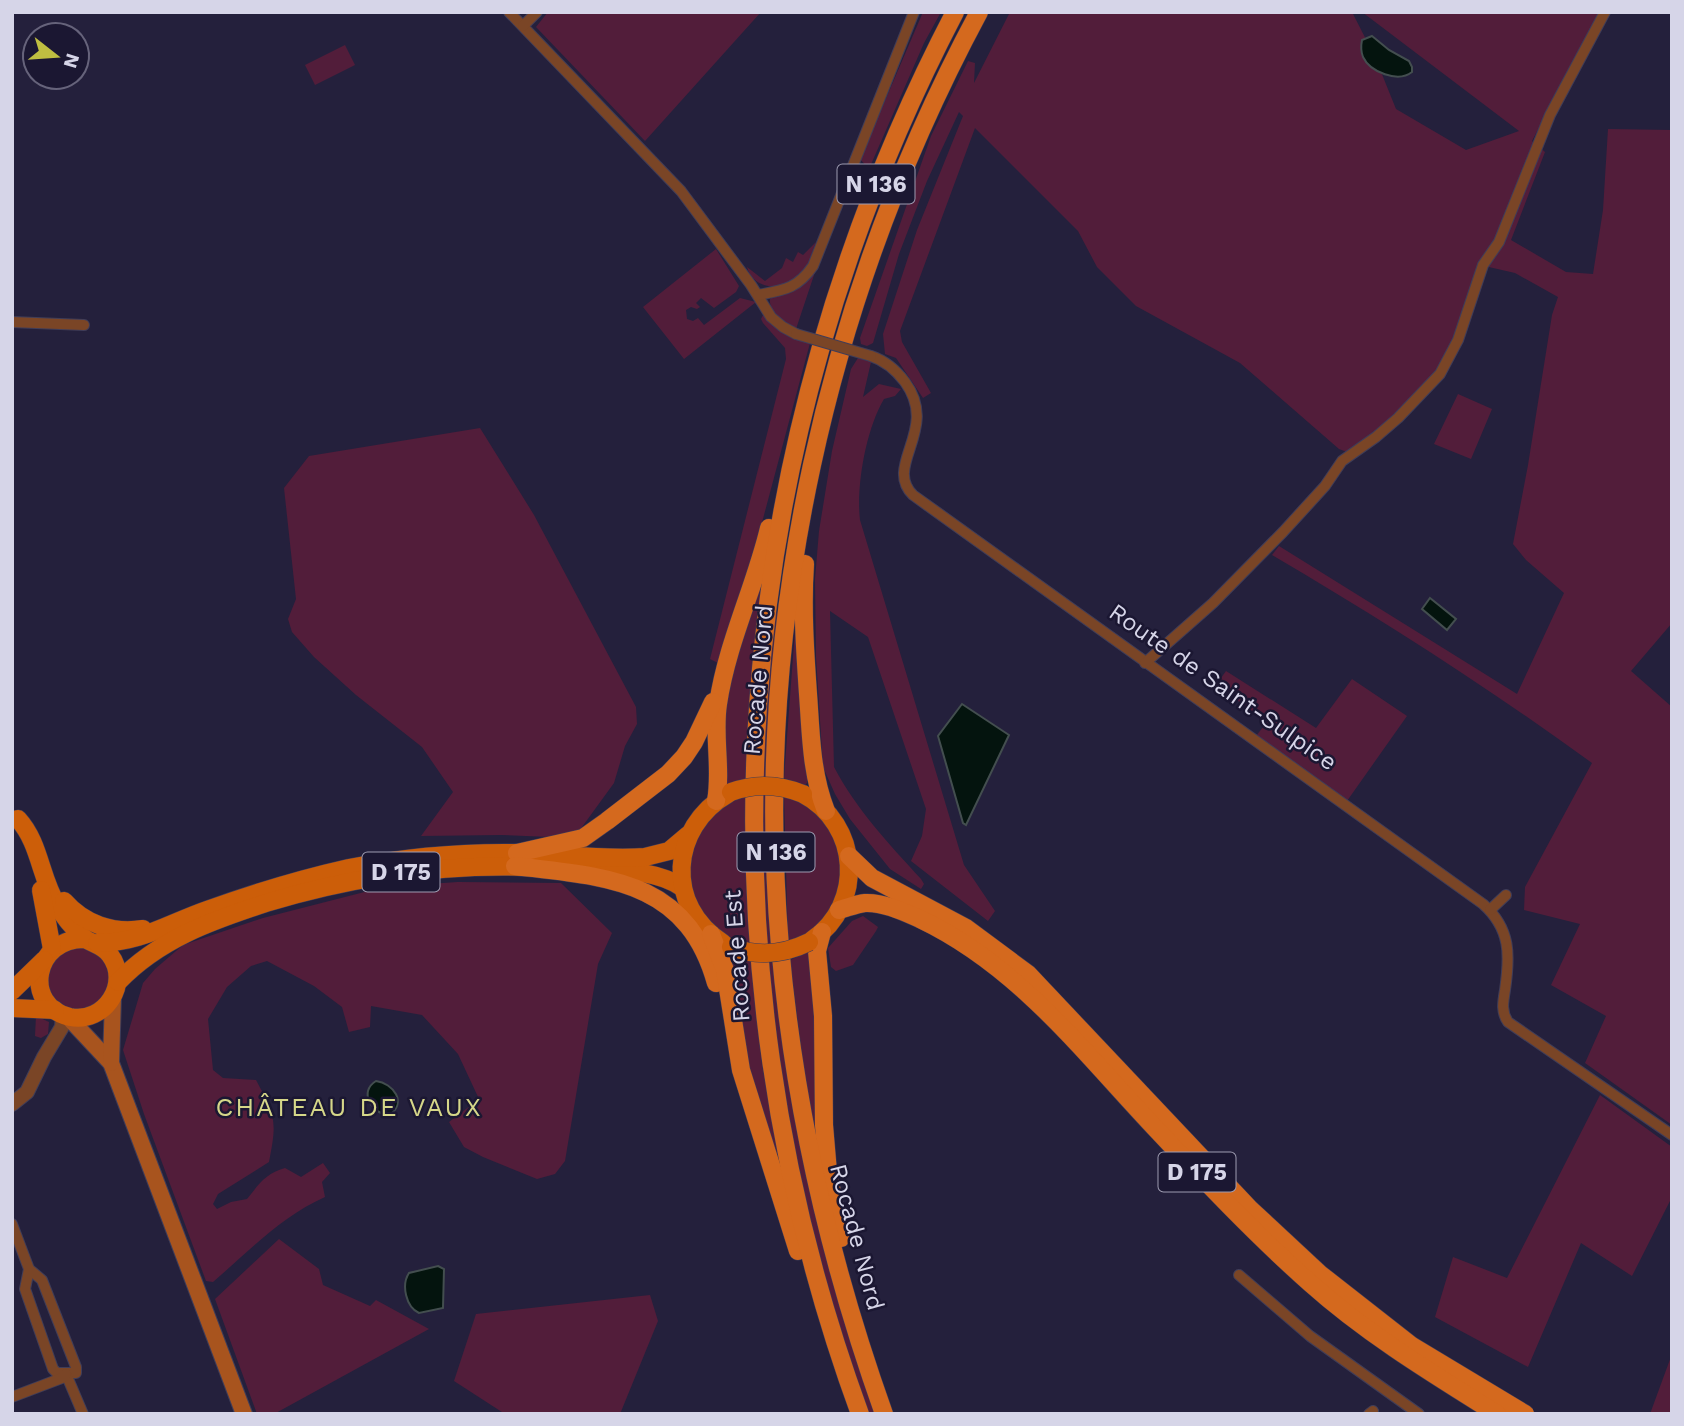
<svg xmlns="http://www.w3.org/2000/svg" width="1684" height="1426" font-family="'Work Sans',sans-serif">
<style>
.green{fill:#521d3a}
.water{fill:#04140e;stroke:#434e4f;stroke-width:2}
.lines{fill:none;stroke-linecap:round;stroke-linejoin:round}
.minor-casing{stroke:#403d58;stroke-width:12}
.tertiary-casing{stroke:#403d58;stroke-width:16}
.secondary-casing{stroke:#403d58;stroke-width:18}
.primary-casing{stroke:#403d58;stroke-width:19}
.trunk-casing{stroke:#403d58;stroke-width:19}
.minor{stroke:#7a4526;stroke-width:10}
.tertiary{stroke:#7a4526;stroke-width:14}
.secondary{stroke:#a8541e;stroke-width:16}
.primary{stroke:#cc5e09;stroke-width:18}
.trunk{stroke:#d4691e;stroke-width:18}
.minor-bridge-casing{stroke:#403d58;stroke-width:12;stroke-linecap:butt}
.primary-bridge-casing{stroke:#403d58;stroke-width:19;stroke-linecap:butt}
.minor-bridge{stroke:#7a4526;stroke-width:10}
.primary-bridge{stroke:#cc5e09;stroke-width:18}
.labels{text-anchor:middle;stroke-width:5;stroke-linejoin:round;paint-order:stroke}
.shield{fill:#1b1732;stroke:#9e9cb1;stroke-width:2}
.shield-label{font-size:23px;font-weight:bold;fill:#d6d5e8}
.street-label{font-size:24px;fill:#d6d5e8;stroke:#1b1732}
.neighbourhood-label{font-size:26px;letter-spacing:2px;fill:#d6d789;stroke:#1b1732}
</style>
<rect width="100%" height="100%" fill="#24203c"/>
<g class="green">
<path d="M548,12h213l-116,129 -109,-114z"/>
<path d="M923,12h18l-17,31 -55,126 -9,-10z"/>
<path d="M1010,12h342l23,45 21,52 70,41 53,-19 -157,-119h237l-67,129 13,11 -34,88 55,32 27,2 10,-64 5,-81 64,1v493l-41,48 41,36v418l-87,-62 21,-47 -55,-31 29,-61 -56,-14 1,-23 67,-124c-103,-75 -211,-144 -320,-208l7,-9 238,148 47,-101 -38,-33 -13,-16 15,-79 24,-150 6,-18 -43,-24 -35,-8c-10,29 -26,87 -44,109 -25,31 -58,55 -89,78l-8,-3 -99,-86 -104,-57 -39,-39 -19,-36 -103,-103 -75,203 2,11 29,51 -8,5 -27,-40 -11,-4 -2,-20 34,-104 46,-114 -4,-4 -32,69 -28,73 -26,89 -6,3 -6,-2 -1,-6 71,-202 37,-75 7,2 -1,20z"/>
<path d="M345,45l10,20 -40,20 -10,-20z"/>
<path d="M816,242c-4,10 -7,24 -14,32 -14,18 -48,18 -55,-7l18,14 17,-13 4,-10 7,4 5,-10 5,3z"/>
<path d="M716,249l23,37 -3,6 -22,16 -13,-10 -5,5 4,4 -3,2 -6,-2 -5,3 1,9 6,2 5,-3 6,7 36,-27 16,4 -72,57 -41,-52z"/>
<path d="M818,263l-22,66c-12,-7 -27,-14 -26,-30z"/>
<path d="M763,315l15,12 32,16 -50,187 -42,133 -8,-4 76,-300 -1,-11 -22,-25 -2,-4z"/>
<path d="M858,358l13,4 -8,35 16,-13 22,5 -6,7 -11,3c-18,30 -28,87 -24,121l104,345 31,46 -7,10 -77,-60 11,-25 4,-27 -58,-172 -38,-26 4,156c22,42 55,77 87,112l3,5 -3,5 -31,-20 -40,-50 -15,-25 -12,-27 -7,-110 -1,-78 4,-48 13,-80 19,-82z"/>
<path d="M1458,394l34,15 -21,50 -37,-15z"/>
<path d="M480,428l54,87 102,192 1,17 -12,22 -11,37 -40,55 -73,-3 -80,1 32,-44 -31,-45 -66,-52 -42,-38 -22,-25 -4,-13 8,-20 -12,-111 25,-32z"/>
<path d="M758,582l4,1 -13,122 -3,74 -19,6 -4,-82z"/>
<path d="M797,603l10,159v21l-3,3 -20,-8z"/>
<path d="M773,612l9,2 -12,163h-9z"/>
<path d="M1226,671l90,57 36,-49 55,37 -60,85 -91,-65 11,-14 -51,-37z"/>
<path d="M760,793h9l5,153h-9z"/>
<path d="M784,795l7,1 36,25 17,42 -8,39 -20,28 -28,12z"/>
<path d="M746,796v74l4,74 -19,-6 -2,1c-14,-10 -27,-24 -36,-40 -9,-19 -1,-61 12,-78 10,-13 27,-20 41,-25z"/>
<path d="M458,882l103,1 51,50 -14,31 -33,197 -10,13 -18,5 -54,-22 -19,-10 -15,-25 30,-23 -21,-45 -36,-39 -51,-9 -1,21 -21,5 -7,-25 -28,-21 -47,-25 -16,5 -24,21 -19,32 5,51 10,8 33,2c20,37 21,41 13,82l-51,32 -5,10 4,5 14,-7 16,-3c12,-15 19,-26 38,-31l16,9 22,-14 7,10 -8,9 3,15c-43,19 -76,54 -112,85l-7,-1 -62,-167 -21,-64 20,-67 12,-14 28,-24 80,-27 121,-31z"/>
<path d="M863,916l15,11 -2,4 -23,34 -17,6 -5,-4 -3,-19 24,-27z"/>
<circle cx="78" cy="979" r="31"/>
<path d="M808,952h2l18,245 -23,-118 -15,-119z"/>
<path d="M731,956l20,6 11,103 27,141 -31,-92 -31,-154z"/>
<path d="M775,962l103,452h-11l-38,-113 -39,-163 -23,-175z"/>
<path d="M36,1016l13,6 -1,12 -7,4 -6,-2z"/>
<path d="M1600,1095l72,52v50l-40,79 -51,-33 -53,124 -93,-50 18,-60 54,21z"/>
<path d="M279,1239l40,30 4,16 47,21 6,-6 53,29 -155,85h-17l-42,-115z"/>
<path d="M650,1295l8,26 -38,93h-115l-51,-33 22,-67z"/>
<path d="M1672,1354v60h-22z"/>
</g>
<g class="water">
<path d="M1372,36l17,14 20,11 3,6v5c-14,11 -42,0 -49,-15 -2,-5 -2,-12 -1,-17z"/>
<path d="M1430,598l26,21 -9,11 -25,-21z"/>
<path d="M962,704l47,31 -43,90 -3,-2 -25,-87z"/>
<path d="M376,1081c17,2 32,22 13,34 -17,-1 -31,-23 -13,-34z"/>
<path d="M438,1266l6,3 -1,39 -24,5c-13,-6 -18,-28 -10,-40z"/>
</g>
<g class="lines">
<g class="minor-casing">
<g id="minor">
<path d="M509,12l172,179 70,94 20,32 12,10 13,7"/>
<path d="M523,26l14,-14"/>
<path d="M758,295c26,-5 39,-6 55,-29l101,-254"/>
<path d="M12,322l72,3"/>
<path d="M871,356c15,5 25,14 34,26 35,48 -22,83 8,113l570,409c28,25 27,51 22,86 -2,12 -4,22 3,32l164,113"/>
<path d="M1145,663l68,-60 70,-71 42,-46 17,-25 34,-24 22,-19 42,-44 18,-34 25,-75 16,-23 51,-127 55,-103"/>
<path d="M1490,910l16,-15"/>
<path d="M12,1224l17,45 -4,20 28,80 4,4h19v-6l-34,-87 -13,-11"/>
<path d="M1239,1275l71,61 109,78"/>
<path d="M66,1374l17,40"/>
<path d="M12,1397l50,-19 4,-4"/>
<path d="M1369,1414l4,-3"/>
</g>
</g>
<g class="tertiary-casing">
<path id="tertiary" d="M12,1104l15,-12 17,-35 18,-30 1,-13"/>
</g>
<g class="secondary-casing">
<g id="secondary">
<path d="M68,1017l43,46 133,351"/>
<path d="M111,1063l2,-66"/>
</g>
</g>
<g class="primary-casing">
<g id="primary">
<path d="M803,794c57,30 62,110 9,146"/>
<path d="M18,819c22,24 22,58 39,86 6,11 17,24 27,33 8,6 19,7 26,17 21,28 -5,69 -40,62 -48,-11 -37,-80 16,-78"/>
<path d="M581,868c32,2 76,1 102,20"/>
<path d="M41,890l11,59"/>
<path d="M64,901c20,23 49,33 79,28"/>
<path d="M97,943c43,0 70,-19 110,-33 47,-17 93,-31 142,-42 56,-11 112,-16 169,-15 42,1 85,7 127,4l24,-6 19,-16"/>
<path d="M723,943c-59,-37 -53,-116 5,-149"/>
<path d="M118,982c41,-43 93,-61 148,-79 86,-26 173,-39 263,-36"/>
<path d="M12,991l32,-31"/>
<path d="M12,1008l43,2"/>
</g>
</g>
<g class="trunk-casing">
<g id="trunk">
<path d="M805,564c-3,43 0,87 3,130 3,40 3,79 18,117"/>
<path d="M716,801c6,-32 -3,-65 2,-97 9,-61 37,-117 51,-176"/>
<path d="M517,853l66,-15 24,-17 61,-47 16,-17 10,-15 19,-40"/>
<path d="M849,856l23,22 94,50 62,46 221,234 71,66 92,72 113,68"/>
<path d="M515,866c91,11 172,13 201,117"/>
<path d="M839,910c8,-2 17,-6 26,-7 18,-1 39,9 55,16 99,47 163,133 236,210 50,53 100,106 154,154 57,51 123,91 187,131"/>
<path d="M822,932l-5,19 6,65 1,109 4,47 13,66"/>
<path d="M711,934l14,36 16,100 57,181"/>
<path d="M860,1414c-170,-464 -133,-965 95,-1402"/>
<path d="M884,1414c-54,-151 -90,-308 -104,-468 -28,-321 47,-651 199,-934"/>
</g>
</g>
<use href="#minor" class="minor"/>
<use href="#tertiary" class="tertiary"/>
<use href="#secondary" class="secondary"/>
<use href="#primary" class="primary"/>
<use href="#trunk" class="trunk"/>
<g class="minor-bridge-casing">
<path id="minor-bridge" d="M796,334l75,22"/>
</g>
<g class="primary-bridge-casing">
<g id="primary-bridge">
<path d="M731,792c25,-9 48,-8 72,2"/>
<path d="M731,947c27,10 52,8 78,-5"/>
</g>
</g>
<use href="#minor-bridge" class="minor-bridge"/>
<use href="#primary-bridge" class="primary-bridge"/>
</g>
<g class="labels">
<g class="shield">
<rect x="837.5" y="164.5" width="77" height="39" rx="5"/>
<rect x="737.5" y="832.5" width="77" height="39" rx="5"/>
<rect x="362.5" y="852.5" width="77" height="39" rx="5"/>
<rect x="1158.5" y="1152.5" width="77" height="39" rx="5"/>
</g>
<g class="shield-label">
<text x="876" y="192">N 136</text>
<text x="776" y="860">N 136</text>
<text x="401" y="880">D 175</text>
<text x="1197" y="1180">D 175</text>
</g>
<g class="street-label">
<text transform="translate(758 680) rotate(-85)" y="8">Rocade Nord</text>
<text transform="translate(1223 687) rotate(35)" y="8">Route de Saint-Sulpice</text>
<text transform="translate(737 956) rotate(-94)" y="8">Rocade Est</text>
<text transform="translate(857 1237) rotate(75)" y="8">Rocade Nord</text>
</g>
<g class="neighbourhood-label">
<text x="349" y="1116">CHÂTEAU DE VAUX</text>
</g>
</g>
<rect width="1684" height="1426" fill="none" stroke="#d6d5e8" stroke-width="28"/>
<g transform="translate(56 56) rotate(107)"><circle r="33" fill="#1b1732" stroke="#66637b" stroke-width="2"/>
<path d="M0-5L12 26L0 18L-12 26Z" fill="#bfbe41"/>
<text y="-10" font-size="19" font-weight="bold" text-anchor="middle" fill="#d6d5e8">N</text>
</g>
</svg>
